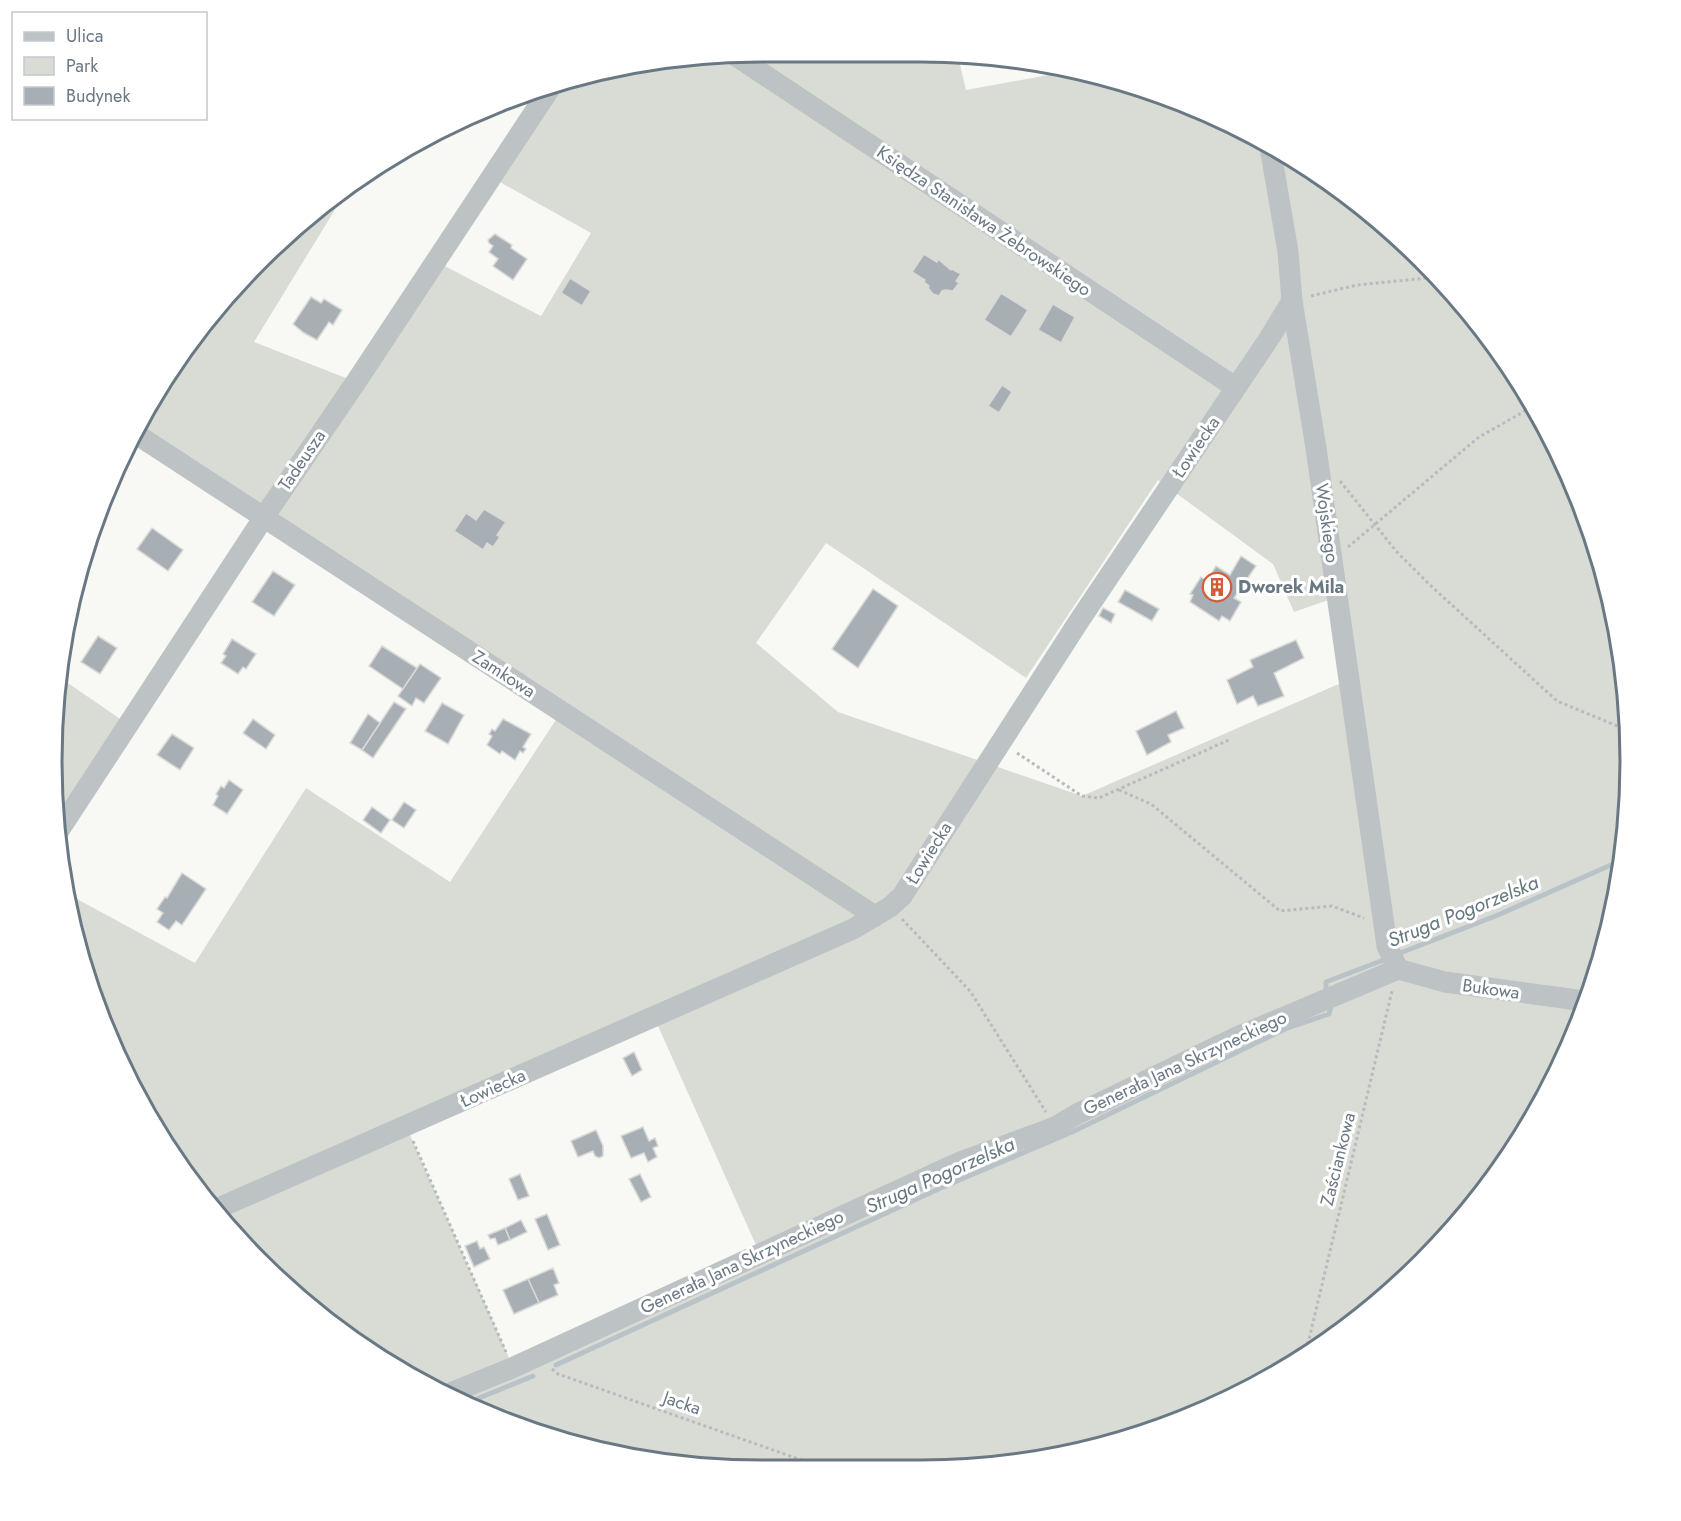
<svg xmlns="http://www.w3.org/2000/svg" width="1681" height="1521" font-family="Jost,sans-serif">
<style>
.green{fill:#d8dcd5;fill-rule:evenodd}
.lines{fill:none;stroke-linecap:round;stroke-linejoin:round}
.stream{stroke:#b9c3c7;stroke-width:5}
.building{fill:#a8afb4;stroke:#d9d9d8;stroke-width:1.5}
.path{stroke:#b8bbbe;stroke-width:3;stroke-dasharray:3 3;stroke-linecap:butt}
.minor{stroke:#bdc2c5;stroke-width:21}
.labels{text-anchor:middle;stroke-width:6;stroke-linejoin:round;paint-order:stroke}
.street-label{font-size:18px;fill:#6a7884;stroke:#fff}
.poi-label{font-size:18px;font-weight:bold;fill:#6a7884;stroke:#fff;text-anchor:start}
.water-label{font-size:20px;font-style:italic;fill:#66787f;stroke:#fff}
.rim{fill:none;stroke:#6a7884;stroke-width:3}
</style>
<rect width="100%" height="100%" fill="#f8f8f5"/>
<g class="green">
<path d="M761,51l196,1 9,38 110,-20 116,35 122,65 108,89 88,107 66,123 40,133 14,138 -14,139 -40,133 -65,122 -89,108 -107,88 -123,66 -133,40 -138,14 -253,-6 -135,-32 -127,-57 -113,-81 -96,-102 -92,-160 -40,-133 -1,-7 131,71 111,-175 144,94 111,-170 -428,-280 65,-104 130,-129 11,4 -85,139 102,40 79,-121 106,55 50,-83 -100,-56 58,-87 73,-25zM1158,480l115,84 21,48 43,-15 13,82 -268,117 -244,-84 -82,-69 70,-100 200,135zM654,1017l106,237 -247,113 -107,-241z"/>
<path d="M62,679l67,46 -71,107 -7,-72z"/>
</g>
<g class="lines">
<g class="stream">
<path d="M1395,955l103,-40 122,-54"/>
<path d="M1326,993v-11l60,-23"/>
<path d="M556,1365l389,-179 127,-54 213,-103 44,-15 2,-7"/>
<path d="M467,1403l66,-27"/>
</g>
</g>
<g class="building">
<path d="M495,234l17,11 -1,3 16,11 -14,21 -20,-14 5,-7 -9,-7 4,-6 -4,-3 -1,-3z"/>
<path d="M924,254l13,8 1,-3 13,11 1,-1 9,5 -5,7 3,2 -6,8 -7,-1 -4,1 -3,5 -6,-2 -5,-6 1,-2 -5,-4 1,-2 -13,-8z"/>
<path d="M570,278l21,13 -9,15 -21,-13z"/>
<path d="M1001,293l27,17 -17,27 -27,-17z"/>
<path d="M311,297l10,6 3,-4 18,11 -9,15 -4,-3 -12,18 -13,-7 -11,-9z"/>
<path d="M1053,304l22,13 -14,26 -23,-13z"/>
<path d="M1002,385l10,7 -13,21 -11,-7z"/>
<path d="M484,509l22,13 -9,13 3,2 -7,10 -6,-4 -4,7 -29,-19 12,-18 10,7z"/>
<path d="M152,528l31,22 -15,21 -31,-22z"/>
<path d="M1241,556l15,10 -22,32 7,4 -11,19 -8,-5 -3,5 -29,-19 3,-7 -3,-1 11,-17 6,4 9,-15 14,9z"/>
<path d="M273,571l22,14 -21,31 -22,-14z"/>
<path d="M873,589l25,17 -40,62 -26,-19z"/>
<path d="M1125,590l34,19 -7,12 -34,-19z"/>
<path d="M1103,608l12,6 -4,9 -12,-7z"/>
<path d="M98,636l19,12 -17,26 -19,-12z"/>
<path d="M232,639l24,15 -10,15 -3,-2 -5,7 -17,-11 5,-7 -3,-2z"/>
<path d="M1296,640l8,18 -30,15 10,23 -26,10 -5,-10 -16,8 -10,-24 26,-13 -3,-7z"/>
<path d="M382,646l35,22 -14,21 -34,-23z"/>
<path d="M420,664l21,14 -17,25 -8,-5 -4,8 -14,-10z"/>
<path d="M394,702l12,7 -33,49 -11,-8z"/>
<path d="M442,703l22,12 -16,29 -23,-13z"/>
<path d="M1176,711l8,17 -16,7 3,7 -24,13 -11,-24z"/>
<path d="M368,714l12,9 -18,27 -12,-7z"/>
<path d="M253,719l22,16 -9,14 -23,-16z"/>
<path d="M503,719l28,15 -8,13 3,2 -3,4 -3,-2 -5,9 -13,-9 -2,3 -13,-9 5,-9 -3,-2 3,-5 3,2z"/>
<path d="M172,734l22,14 -14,22 -23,-15z"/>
<path d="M229,780l14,10 -16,24 -14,-9 5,-9 -2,-2 5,-8 3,2z"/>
<path d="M404,802l12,8 -12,18 -12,-8z"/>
<path d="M372,807l18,13 -9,13 -18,-13z"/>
<path d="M182,873l24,16 -24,36 -6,-4 -7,9 -12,-8 6,-9 -6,-4 8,-12 2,1z"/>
<path d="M634,1052l8,18 -10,6 -9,-18z"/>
<path d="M643,1127l6,14 6,-3 3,8 -5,2 4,9 -9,5 -4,-9 -13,5 -10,-22z"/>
<path d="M596,1130l7,16v10l-4,2 -4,-2 -2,-5 -15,6 -7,-16z"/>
<path d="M520,1174l9,22 -11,4 -9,-21z"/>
<path d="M640,1174l11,23 -10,5 -12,-23z"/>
<path d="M547,1214l13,31 -12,5 -13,-31z"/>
<path d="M521,1220l6,12 -17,8 -5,-12z"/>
<path d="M505,1228l5,12 -12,5 -3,-7 -5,1 -2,-4z"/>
<path d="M477,1241l3,8 4,-2 6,12 -16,8 -9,-21z"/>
<path d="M553,1268l6,15 -5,2 4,10 -19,8 -11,-24z"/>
<path d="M528,1279l11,24 -25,11 -11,-24z"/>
</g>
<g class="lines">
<g class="path">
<path d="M1311,296l46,-11 80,-8"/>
<path d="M1340,481l56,70 34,34 127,116 70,29"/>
<path d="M1348,547l131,-110 53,-30"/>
<path d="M1017,753l65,43 17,2 132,-59"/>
<path d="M1119,790l32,14 129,107 52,-5 32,12"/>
<path d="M902,919l68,72 76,121"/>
<path d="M413,1141l93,211"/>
<path d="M1305,1356l87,-365"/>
<path d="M552,1369l6,5 266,94"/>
</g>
<g class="minor">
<path d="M733,54l502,333"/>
<path d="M1270,147l18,105 4,49 24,147 71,498 11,23"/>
<path d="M133,432l742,484"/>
<path d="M58,832l206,-315 92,-135 193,-292"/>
<path d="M1398,969l47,13 140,19"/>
<path d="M214,1210l639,-281 37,-22 12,-11 177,-275 191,-284 22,-36"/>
<path d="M448,1394l64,-26 448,-206 95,-35 22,-13 160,-77 161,-68"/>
</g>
</g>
<defs>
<g id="building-ring" transform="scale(1.5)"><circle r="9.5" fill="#fff" stroke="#d35d3a" stroke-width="1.5"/><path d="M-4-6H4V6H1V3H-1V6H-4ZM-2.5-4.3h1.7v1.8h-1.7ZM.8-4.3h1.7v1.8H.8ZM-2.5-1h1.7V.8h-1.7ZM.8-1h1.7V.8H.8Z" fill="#d35d3a"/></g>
</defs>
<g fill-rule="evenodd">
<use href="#building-ring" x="1217" y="587"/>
</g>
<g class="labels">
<g class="street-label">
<text transform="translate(984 221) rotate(34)" y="6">Księdza Stanisława Żebrowskiego</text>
<text transform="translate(1196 447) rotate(-56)" y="6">Łowiecka</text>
<text transform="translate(302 460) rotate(-56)" y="6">Tadeusza</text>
<text transform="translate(1327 523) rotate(82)" y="6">Wojskiego</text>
<text transform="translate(504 674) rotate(33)" y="6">Zamkowa</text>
<text transform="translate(929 853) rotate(-58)" y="6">Łowiecka</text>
<text transform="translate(1491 989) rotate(8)" y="6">Bukowa</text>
<text transform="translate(1185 1063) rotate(-25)" y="6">Generała Jana Skrzyneckiego</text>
<text transform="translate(493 1088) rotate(-24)" y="6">Łowiecka</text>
<text transform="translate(1338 1159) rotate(-76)" y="6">Zaściankowa</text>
<text transform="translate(742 1262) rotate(-25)" y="6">Generała Jana Skrzyneckiego</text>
<text transform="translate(682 1403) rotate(19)" y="6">Jacka</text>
</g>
<g class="poi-label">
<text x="1238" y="593">Dworek Mila</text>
</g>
<g class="water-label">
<text transform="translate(1463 911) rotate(-22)" y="7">Struga Pogorzelska</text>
<text transform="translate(940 1175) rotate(-24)" y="7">Struga Pogorzelska</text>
</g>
</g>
<path d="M0 0H1681V1521H0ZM761 62H921A699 699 0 0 1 1620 761V761A699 699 0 0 1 921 1460H761A699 699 0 0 1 62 761V761A699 699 0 0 1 761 62Z" fill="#fff" fill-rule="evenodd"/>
<path class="rim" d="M761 62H921A699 699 0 0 1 1620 761V761A699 699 0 0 1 921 1460H761A699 699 0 0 1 62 761V761A699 699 0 0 1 761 62Z"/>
<rect x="12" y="12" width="195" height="108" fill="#ffffff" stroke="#c3c9ce" stroke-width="1.5"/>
<rect x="24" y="32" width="30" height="9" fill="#bdc2c5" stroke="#c3c9ce" stroke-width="1.5"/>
<text x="66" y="42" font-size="18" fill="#6a7884">Ulica</text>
<rect x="24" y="57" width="30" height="18" fill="#d8dcd5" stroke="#c3c9ce" stroke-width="1.5"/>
<text x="66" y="72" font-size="18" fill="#6a7884">Park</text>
<rect x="24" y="87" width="30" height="18" fill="#a8afb4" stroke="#c3c9ce" stroke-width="1.5"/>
<text x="66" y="102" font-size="18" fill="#6a7884">Budynek</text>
</svg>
